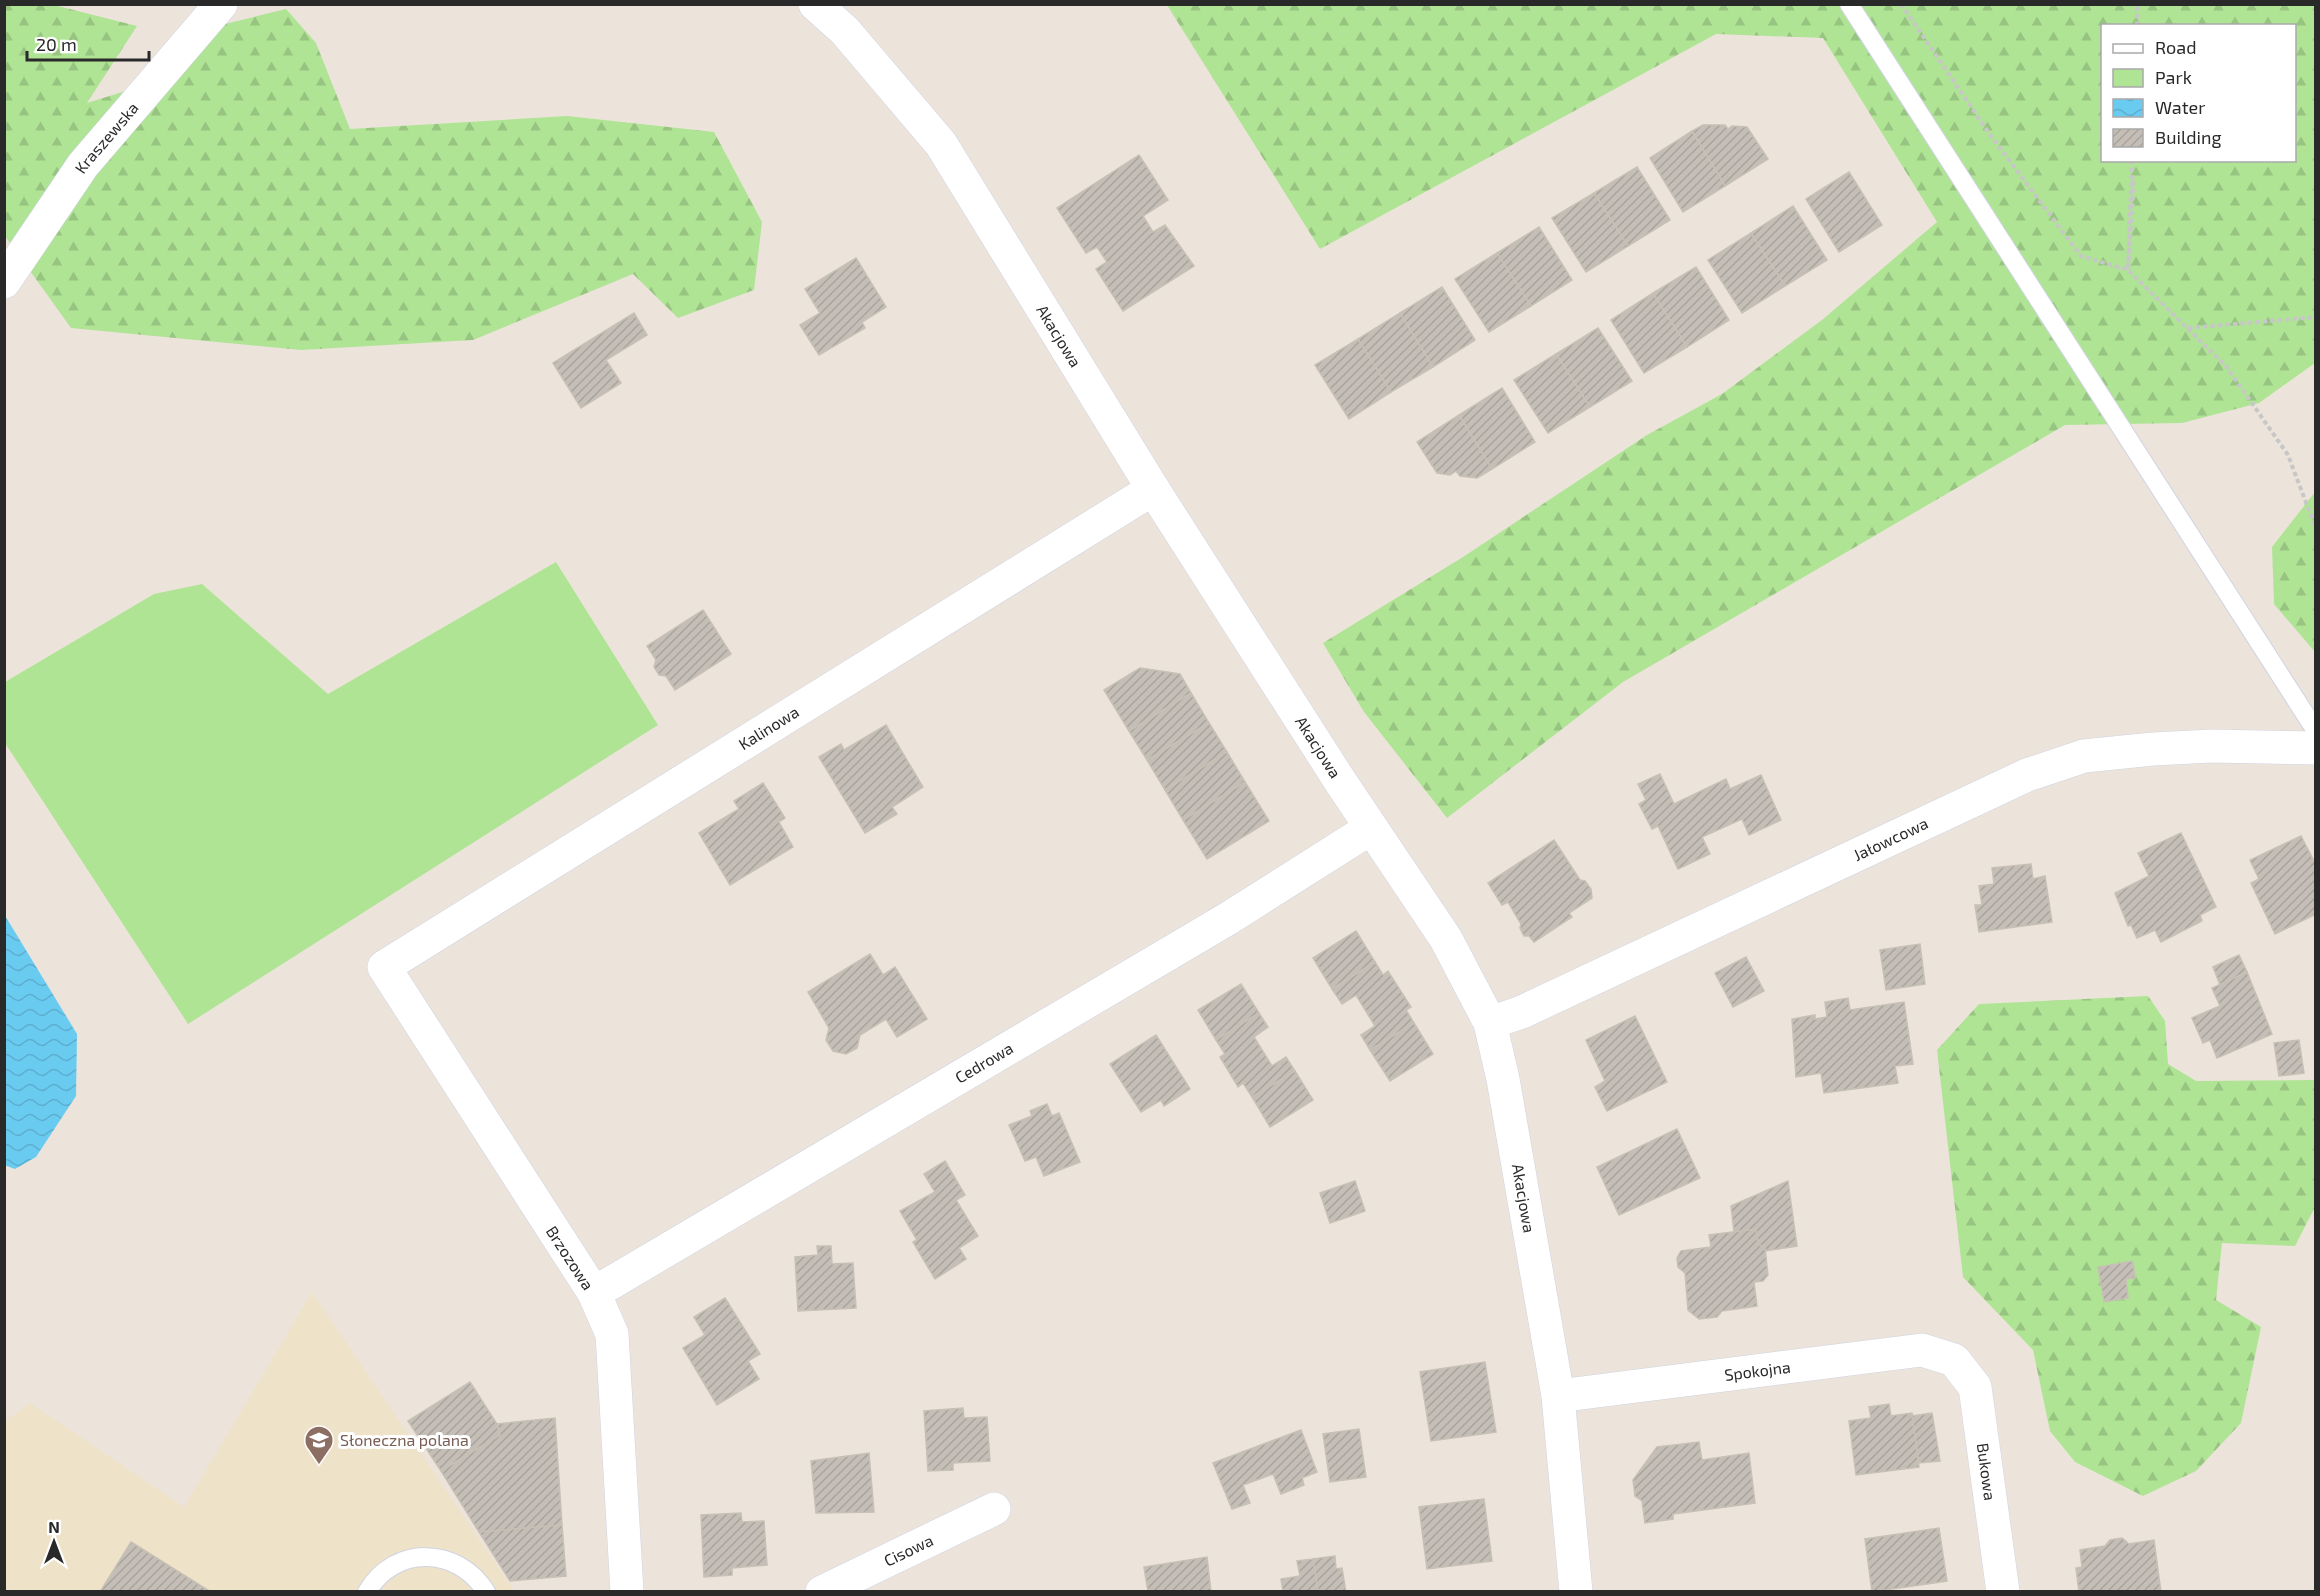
<svg xmlns="http://www.w3.org/2000/svg" width="2320" height="1596" font-family="'Exo 2',sans-serif">
<style>
.education{fill:#eee2c9}
.green{fill:#afe495}
.forest{fill:url(#forest-firs);fill-rule:evenodd}
.water{fill:url(#water-waves)}
.building{fill:url(#building-hatch);stroke:#c7c0b4;stroke-width:1.5}
.lines{fill:none;stroke-linecap:round;stroke-linejoin:round}
.lane-casing{stroke:#d0d3e2;stroke-width:20}
.street-casing{stroke:#d0d3e2;stroke-width:34}
.path{stroke:#c7c7c7;stroke-width:4;stroke-dasharray:4.5 3;stroke-linecap:butt}
.lane{stroke:#fff;stroke-width:18}
.street{stroke:#fff;stroke-width:33}
.labels{text-anchor:middle;stroke-width:6;stroke-linejoin:round;paint-order:stroke}
.street-label{font-size:16px;fill:#292929;stroke:#fff}
.education-label{font-size:16px;fill:#785e54;stroke:#fff;text-anchor:start}
</style>
<defs>
<pattern id="forest-firs" width="22" height="20" patternUnits="userSpaceOnUse" patternTransform="scale(1.5)"><rect width="22" height="20" fill="#afe495"/><path d="M5 1l3.5 6h-7zM16 11l3.5 6h-7z" fill="#97c480"/></pattern>
<pattern id="water-waves" width="16" height="10" patternUnits="userSpaceOnUse" patternTransform="scale(1.5)"><rect width="16" height="10" fill="#6acbf1"/><path d="M0 5q4-4 8 0t8 0" fill="none" stroke="#5caecf"/></pattern>
<pattern id="building-hatch" width="6" height="6" patternUnits="userSpaceOnUse" patternTransform="scale(1.5)"><rect width="6" height="6" fill="#c4beb7"/><path d="M-1 1l2-2M0 6l6-6M5 7l2-2" fill="none" stroke="#a8a39d"/></pattern>
</defs>
<rect width="100%" height="100%" fill="#ece4da"/>
<path class="education" d="M312,1292l202,299h-509l-1,-169 26,-19 154,104z"/>
<path class="green" d="M556,562l102,163 -470,299 -183,-281v-61l149,-88 48,-10 126,110z"/>
<g class="forest">
<path d="M4,5h50l83,21 -50,77 93,-29 45,-50 61,-15 30,34 34,86 217,-13 147,16 48,90 -8,68 -76,28 -45,-44 -160,66 -172,10 -230,-22 -66,-92z"/>
<path d="M1167,5h1148v358l-56,40 -77,20 -117,2 -442,257 -176,136 -83,-106 -41,-69 140,-86 184,-122 75,-41 100,-74 115,-98 -114,-184 -107,-4 -396,215zM2102,26h192v134h-192z"/>
<path d="M2315,492v160l-41,-48 -2,-57z"/>
<path d="M2148,996l17,25 3,43 28,17 119,-1 1,115 -1,12 -20,39 -73,-3 -6,57 45,27 -20,96 -45,48 -53,25 -68,-34 -25,-31 -17,-81 -70,-73 -26,-227 42,-46z"/>
</g>
<path class="water" d="M4,914l73,120 -1,62 -40,61 -21,12 -11,-4z"/>
<g class="building">
<path d="M1703,125h22l3,4 4,-3 15,1 21,32 -43,27 -33,-55z"/>
<path d="M1692,131l33,55 -42,26 -33,-54z"/>
<path d="M1139,155l29,45 -25,16 10,16 12,-7 29,41 -71,45 -27,-42 11,-7 -10,-15 -11,6 -29,-45z"/>
<path d="M1637,167l33,53 -42,26 -34,-53z"/>
<path d="M1849,172l33,53 -43,27 -33,-53z"/>
<path d="M1594,193l34,53 -42,26 -34,-54z"/>
<path d="M1793,206l34,54 -42,26 -34,-53z"/>
<path d="M1539,227l33,53 -41,26 -34,-53z"/>
<path d="M1751,233l34,53 -43,27 -34,-53z"/>
<path d="M1497,253l34,53 -42,26 -34,-53z"/>
<path d="M856,258l30,49 -24,15 3,6 -46,27 -19,-30 20,-12 -15,-24z"/>
<path d="M1696,267l33,53 -42,27 -34,-54z"/>
<path d="M1442,287l33,53 -42,27 -33,-54z"/>
<path d="M1653,293l34,54 -43,26 -33,-53z"/>
<path d="M634,313l13,22 -41,25 15,23 -40,25 -28,-45z"/>
<path d="M1400,313l33,54 -42,25 -33,-53z"/>
<path d="M1598,328l34,53 -42,26 -34,-53z"/>
<path d="M1358,339l33,53 -42,27 -34,-54z"/>
<path d="M1556,354l34,53 -42,26 -34,-53z"/>
<path d="M1502,388l33,54 -43,27 -33,-54z"/>
<path d="M1459,415l33,54 -15,9 -17,-2 -4,-5 -6,4 -13,-2 -20,-31z"/>
<path d="M703,610l28,44 -56,36 -9,-14 -7,-1 -5,-8 2,-7 -9,-14z"/>
<path d="M1140,668l40,6 11,19 -62,38 -25,-41z"/>
<path d="M1191,693l18,30 -62,37 -18,-29z"/>
<path d="M1209,723l18,29 -62,38 -18,-30z"/>
<path d="M886,725l37,62 -31,20 5,7 -32,19 -46,-76 22,-13 3,6z"/>
<path d="M1227,752l18,30 -62,38 -18,-30z"/>
<path d="M1660,774l14,30 52,-25 4,10 31,-14 20,45 -32,15 -7,-16 -40,18 8,17 -32,15 -20,-43 -6,3 -13,-25 7,-4 -8,-16z"/>
<path d="M1245,782l24,39 -62,38 -24,-39z"/>
<path d="M763,783l22,35 -6,4 14,25 -63,38 -31,-52 40,-24 -5,-8z"/>
<path d="M2181,833l35,74 -16,8 2,6 -41,21 -6,-12 -18,8 -6,-13 -3,1 -13,-33 34,-17 -11,-23z"/>
<path d="M2301,836l15,29v49l-41,20 -24,-51 8,-4 -9,-19z"/>
<path d="M1554,840l26,40 5,1 6,8 1,9 -23,15 3,4 -38,25 -5,-6h-5l-4,-8 1,-4 -13,-22 -6,3 -14,-22z"/>
<path d="M2031,864l2,15 12,-3 7,46 -73,10 -4,-27h7l-3,-19 15,-2 -2,-16z"/>
<path d="M1356,931l19,31 -43,27 -19,-31z"/>
<path d="M1920,944l5,40 -39,6 -6,-40z"/>
<path d="M870,954l13,21 12,-8 32,52 -30,18 -11,-18 -26,16 -3,13 -11,6 -13,-3 -7,-11 3,-12 -21,-36z"/>
<path d="M2239,955l8,17 -27,13 -7,-18z"/>
<path d="M1746,957l18,34 -31,16 -18,-34z"/>
<path d="M1375,962l8,13 5,-4 23,36 -5,3 8,13 -44,27 -9,-15 14,-9 -19,-31 -14,9 -10,-15z"/>
<path d="M2247,972l25,62 -55,24 -7,-18 -7,3 -11,-25 28,-12 -8,-18z"/>
<path d="M1241,984l18,29 -43,27 -18,-30z"/>
<path d="M1848,998l2,12 54,-8 9,62 -18,2 3,17 -74,10 -3,-20 -25,4 -4,-58 23,-4v4l12,-2 -2,-15z"/>
<path d="M1259,1013l9,14 -14,10 18,29 14,-9 9,14 -43,26 -9,-14 -5,4 -18,-30 5,-3 -9,-14z"/>
<path d="M1635,1016l32,66 -60,29 -12,-24 10,-6 -19,-41z"/>
<path d="M1414,1023l19,31 -43,27 -20,-31z"/>
<path d="M1156,1035l34,54 -26,17 -3,-6 -20,12 -31,-48z"/>
<path d="M2299,1040l5,33 -25,3 -5,-33z"/>
<path d="M1295,1071l18,29 -43,27 -18,-30z"/>
<path d="M1047,1104l5,12 7,-3 21,49 -36,14 -8,-19 -11,4 -16,-36 23,-9 -2,-5z"/>
<path d="M1677,1129l23,49 -81,37 -22,-48z"/>
<path d="M945,1161l20,34 -9,5 22,36 -19,12 7,11 -31,20 -22,-37 4,-2 -17,-29 35,-19 -11,-18z"/>
<path d="M1355,1181l10,30 -35,12 -10,-30z"/>
<path d="M1788,1181l9,65 -32,5 -7,-7 -2,-15 -22,3 -3,-26z"/>
<path d="M1756,1229l2,15 7,4 3,27 -5,6 -9,1 3,24 -35,5 -5,6 -18,2 -11,-9 -3,-37 -7,-6 -1,-9 4,-7 30,-4 -2,-12z"/>
<path d="M817,1246h14l1,18 21,-1 3,45 -58,3 -3,-54 23,-2z"/>
<path d="M2133,1261l2,17 -9,1 2,19 -24,4 -6,-35z"/>
<path d="M725,1298l35,56 -12,7 11,18 -42,26 -34,-57 22,-13 -11,-18z"/>
<path d="M1485,1362l11,70 -65,9 -11,-69z"/>
<path d="M470,1382l27,42 3,11 -59,36 -33,-50z"/>
<path d="M1889,1404l2,12 21,-3 7,54 -63,8 -7,-54 22,-3 -2,-11z"/>
<path d="M963,1408l1,10 23,-1 3,44 -37,2v7l-25,1 -4,-60z"/>
<path d="M1932,1413l8,48 -21,2 -7,-47z"/>
<path d="M555,1418l7,107 -83,7 -38,-61 59,-36 -3,-11z"/>
<path d="M1359,1429l7,48 -36,5 -7,-48z"/>
<path d="M1301,1430l16,42 -15,6 2,7 -23,9 -8,-20 -30,11 7,18 -18,6 -19,-46z"/>
<path d="M1699,1442l3,18 47,-7 6,50 -82,11v5l-28,4 -3,-22 -7,-5 -2,-16 24,-33z"/>
<path d="M869,1453l5,59 -58,1 -5,-52z"/>
<path d="M1484,1499l8,62 -65,8 -8,-62z"/>
<path d="M741,1513l1,9 22,-1 3,44 -35,3v7l-28,2 -3,-62z"/>
<path d="M562,1525l4,51 -56,5 -31,-49z"/>
<path d="M1939,1528l8,53 -75,11 -7,-53z"/>
<path d="M2122,1538l7,6 25,-4 7,52h-82l-3,-24 6,-1 -2,-17 25,-4 5,-6z"/>
<path d="M131,1542l80,50h-111z"/>
<path d="M1335,1556l1,13 6,-1 4,24h-28l-5,-33z"/>
<path d="M1207,1557l4,35h-63l-4,-25z"/>
<path d="M1313,1559l5,33h-35l-2,-13 19,-3 -3,-15z"/>
</g>
<g class="lines">
<g class="lane-casing">
<g id="lane">
<path d="M1849,4l467,727"/>
<path d="M367,1592c27,-47 91,-46 119,0"/>
</g>
</g>
<g class="street-casing">
<g id="street">
<path id="s1" d="M815,4l30,27 96,113 212,345 187,292 106,158 44,84 13,56 55,317 18,196"/>
<path id="s2" d="M4,282l79,-117 138,-161"/>
<path id="s3" d="M1490,1023l32,-11 505,-237 57,-19 69,-7 59,-3 104,2"/>
<path id="s4" d="M594,1293l635,-375 142,-90"/>
<path id="s5" d="M1558,1396l364,-46 32,10 21,27 28,205"/>
<path id="s6" d="M627,1592l-15,-258 -18,-41 -210,-326 769,-478"/>
<path id="s7" d="M822,1592l172,-83"/>
</g>
</g>
<g class="path">
<path d="M1901,4l90,132 90,120 47,14 98,96 62,89 28,74"/>
<path d="M2137,26v-22"/>
<path d="M2132,160l-4,110 6,-93"/>
<path d="M2188,328l128,-11"/>
</g>
<use href="#lane" class="lane"/>
<use href="#street" class="street"/>
</g>
<defs>
<g id="school-pin" transform="scale(1.5)"><path d="M0 17L-7.5 6A9.5 9.5 0 1 1 7.5 6Z" fill="#8d6e63" stroke="#fff"/><path d="M0-5L7-2L0 1L-7-2ZM-4 1L0 2.5L4 1V4Q0 6-4 4Z" fill="#fff"/></g>
</defs>
<g fill-rule="evenodd">
<use href="#school-pin" x="319" y="1440"/>
</g>
<g class="labels">
<g class="street-label">
<text dy="6" stroke="none"><textPath href="#s2" startOffset="177">Kraszewska</textPath></text>
<text dy="6" stroke="none"><textPath href="#s1" startOffset="414">Akacjowa</textPath></text>
<text dy="6" stroke="none"><textPath href="#s6" startOffset="1144">Kalinowa</textPath></text>
<text dy="6" stroke="none"><textPath href="#s1" startOffset="900">Akacjowa</textPath></text>
<text dy="6" stroke="none"><textPath href="#s3" startOffset="441">Jałowcowa</textPath></text>
<text dy="6" stroke="none"><textPath href="#s4" startOffset="453">Cedrowa</textPath></text>
<text dy="6" stroke="none"><textPath href="#s1" startOffset="1404">Akacjowa</textPath></text>
<text transform="translate(570 1258) rotate(57)" y="6">Brzozowa</text>
<text dy="6" stroke="none"><textPath href="#s5" startOffset="201">Spokojna</textPath></text>
<text dy="6" stroke="none"><textPath href="#s5" startOffset="520">Bukowa</textPath></text>
<text dy="6" stroke="none"><textPath href="#s7" startOffset="96">Cisowa</textPath></text>
</g>
<g class="education-label">
<text x="340" y="1446">Słoneczna polana</text>
</g>
</g>
<rect width="2320" height="1596" fill="none" stroke="#292929" stroke-width="12"/>
<rect x="2101" y="24" width="195" height="138" fill="#ffffff" stroke="#a9a9a9" stroke-width="1.5"/>
<rect x="2113" y="44" width="30" height="9" fill="#ffffff" stroke="#a9a9a9" stroke-width="1.5"/>
<text x="2155" y="54" font-size="18" fill="#292929">Road</text>
<rect x="2113" y="69" width="30" height="18" fill="#afe495" stroke="#a9a9a9" stroke-width="1.5"/>
<text x="2155" y="84" font-size="18" fill="#292929">Park</text>
<rect x="2113" y="99" width="30" height="18" fill="url(#water-waves)" stroke="#a9a9a9" stroke-width="1.5"/>
<text x="2155" y="114" font-size="18" fill="#292929">Water</text>
<rect x="2113" y="129" width="30" height="18" fill="url(#building-hatch)" stroke="#a9a9a9" stroke-width="1.5"/>
<text x="2155" y="144" font-size="18" fill="#292929">Building</text>
<g transform="translate(54 1542)" stroke="#ffffff" stroke-width="4.5" paint-order="stroke">
<path d="M0-4.5L10 22L0 15L-10 22Z" fill="#292929"/>
<text y="-9" font-size="16" font-weight="bold" text-anchor="middle" fill="#292929">N</text>
</g>
<path d="M27 51v9h122v-9" fill="none" stroke="#292929" stroke-width="3"/>
<text x="36" y="51" font-size="18" fill="#292929" stroke="#ffffff" stroke-width="4.5" paint-order="stroke">20 m</text>
</svg>
